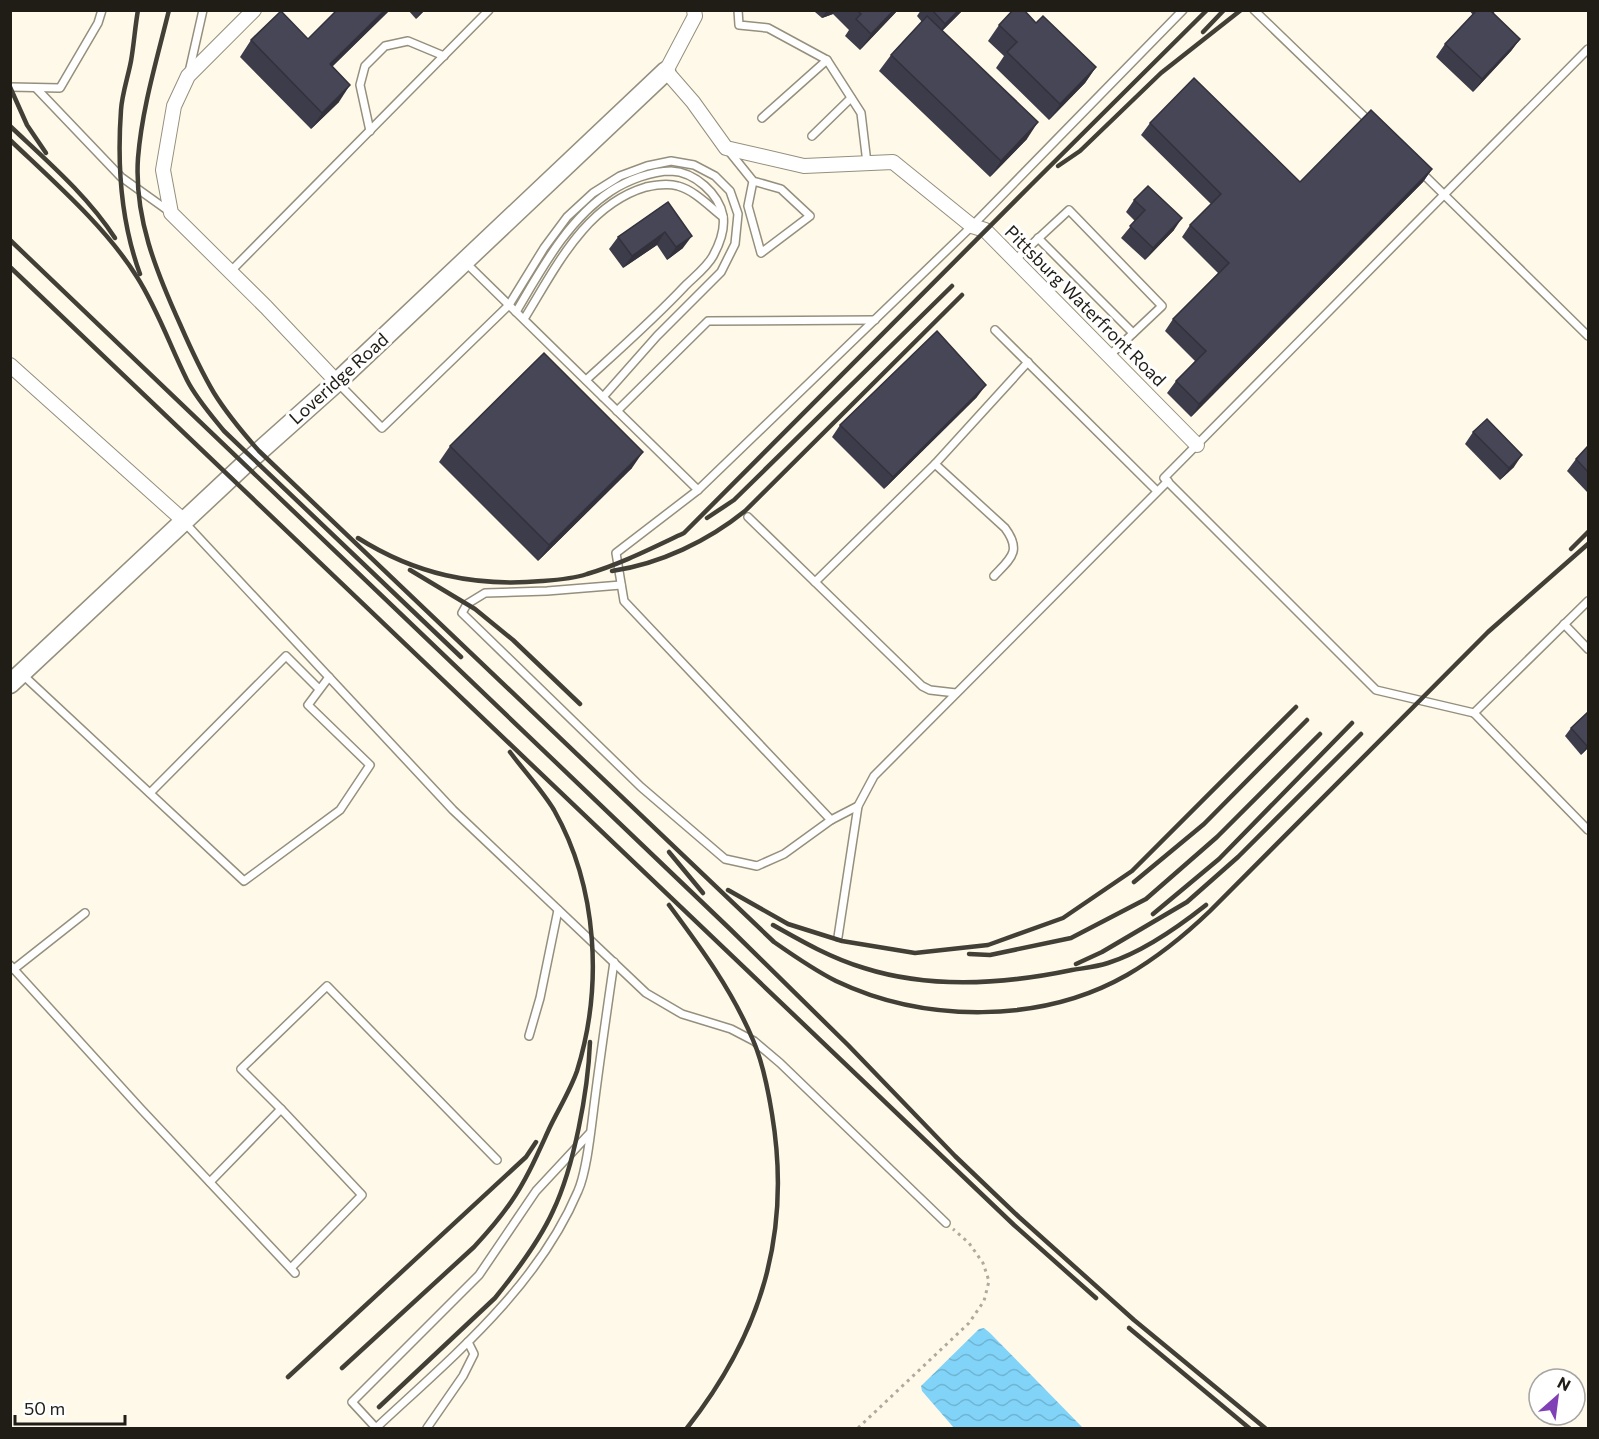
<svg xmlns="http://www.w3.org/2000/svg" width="1599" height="1439" font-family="Commissioner,sans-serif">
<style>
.water{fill:url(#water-waves)}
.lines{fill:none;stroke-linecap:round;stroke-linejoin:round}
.lane-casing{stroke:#958f7d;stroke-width:10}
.street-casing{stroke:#958f7d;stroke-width:16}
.secondary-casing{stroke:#958f7d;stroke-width:21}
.path{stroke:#aeaa9d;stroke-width:3;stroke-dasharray:3 4.5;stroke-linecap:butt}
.lane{stroke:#fff;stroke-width:7}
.street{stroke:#fff;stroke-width:14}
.secondary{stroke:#fff;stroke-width:18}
.rail{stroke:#423f36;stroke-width:4.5}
.wall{fill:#3d3c4a}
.shaded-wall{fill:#32313c}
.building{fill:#474656;stroke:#32313c;stroke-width:1.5}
.labels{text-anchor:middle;stroke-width:6;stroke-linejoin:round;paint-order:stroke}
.street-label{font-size:18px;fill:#201d16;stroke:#fff}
</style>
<defs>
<pattern id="water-waves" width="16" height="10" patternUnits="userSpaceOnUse" patternTransform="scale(1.5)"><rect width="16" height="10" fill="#81d3f8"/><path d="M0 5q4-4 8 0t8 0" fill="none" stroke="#6fb5d4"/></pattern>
</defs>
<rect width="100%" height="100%" fill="#fef9e9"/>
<path class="water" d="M984,1328l6,5 93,95h-129l-32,-37 -1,-5 58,-57z"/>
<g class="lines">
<g class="lane-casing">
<g id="lane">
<path d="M738,10l1,15 29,3 59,32 34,53 6,50"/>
<path d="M1254,10l116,112"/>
<path d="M189,72l14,-62"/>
<path d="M10,87l50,1 38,-65 4,-13"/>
<path d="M36,88l85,89 49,35"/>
<path d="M762,118l65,-58"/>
<path d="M370,131l-10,-46 5,-19 20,-20 23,-5 36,15"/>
<path d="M812,136l39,-38"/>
<path d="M728,150l25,31 28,8 29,27 -49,37 -13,-47 5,-25"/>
<path d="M1421,172l167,164"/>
<path d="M1038,238l95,95"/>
<path d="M1015,260l54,-50 93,96 -53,50"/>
<path d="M465,262l233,228"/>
<path d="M230,272l259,-262"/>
<path d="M516,312c26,-44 52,-93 95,-121 17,-11 41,-20 60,-20 24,1 48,23 52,45 2,13 -4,29 -10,40 -6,11 -19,21 -28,30 -31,33 -65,63 -99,94"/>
<path d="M524,319c31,-50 61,-114 122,-132 9,-2 22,-4 32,-1 16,4 32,21 45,31"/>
<path d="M995,330l162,161"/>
<path d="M338,383l44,45 127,-123 35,-57 23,-31 26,-24 27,-17 27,-10 24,-5 23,4 21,11 15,15 8,23 -3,30 -14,28 -64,64 -54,61"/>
<path d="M617,411l91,-90 167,-1"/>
<path d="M748,517l67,65 120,-118"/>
<path d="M185,523l268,287 193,183 36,21 49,15 23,12 26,22 166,160"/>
<path d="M994,576c17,-18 28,-25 11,-48l-70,-64 93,-102"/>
<path d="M815,582l107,104 8,4 26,3"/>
<path d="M621,585l-74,6 -62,2 -18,11 -5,9 179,174 84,72 32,7 27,-12 47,-34"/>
<path d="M1588,601l-114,112 114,117"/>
<path d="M1564,624l24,25"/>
<path d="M23,675l221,206 96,-71 30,-45 -62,-60 21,-28"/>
<path d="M1474,713l-98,-23 -212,-212 424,-429"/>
<path d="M150,793l136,-137 33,33"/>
<path d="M858,806l-27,14 -207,-219 -8,-48 82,-63 274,-264 211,-216"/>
<path d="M838,937l20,-131 16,-30 294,-295"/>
<path d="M10,965l131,144 154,164"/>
<path d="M14,969l71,-56"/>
<path d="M529,1036l11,-38 18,-88"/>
<path d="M281,1109l-40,-40 86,-83 170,174"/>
<path d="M590,1133l-54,58 -57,84 -127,127 24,26c75,-70 161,-140 202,-237 9,-20 13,-62 16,-85 6,-48 13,-96 20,-144"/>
<path d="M210,1182l71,-73 81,86 -71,73"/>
<path d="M427,1428l36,-52 11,-22 -6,-12"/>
</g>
</g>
<g class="street-casing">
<g id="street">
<path d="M254,10l-66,66 -14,30 -11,64 8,43 95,94 71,75"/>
<path d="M694,10l1,6 -29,55 27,31 33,46 78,18 89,-4 79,64 13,4 212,215"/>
<path d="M10,365l174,156"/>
</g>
</g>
<g class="secondary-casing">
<path id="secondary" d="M10,684l235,-220 92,-82 329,-311"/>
</g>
<path class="path" d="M858,1428l111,-105 15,-22 5,-20 -6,-18 -14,-20 -16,-14"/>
<use href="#lane" class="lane"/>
<use href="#street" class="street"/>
<use href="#secondary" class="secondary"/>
<g class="rail">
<path d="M138,10c-3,17 -4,34 -7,51 -3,16 -9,33 -10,49 -4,55 0,112 19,164"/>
<path d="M169,10c-12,49 -27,98 -31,148 -4,59 18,113 42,166 10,23 21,47 34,69 13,21 29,40 45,58l515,491c20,14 40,28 62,39 88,42 205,43 291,-6 31,-18 58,-40 83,-64l278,-279 100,-88"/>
<path d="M1203,32l21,-22"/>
<path d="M10,87l17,38 19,28"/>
<path d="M10,126c37,35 77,69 105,112"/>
<path d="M10,140c43,41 96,87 127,137 21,33 33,69 50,103 9,18 24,35 37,51l237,226"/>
<path d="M1058,166l22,-15 81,-78 80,-63"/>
<path d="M10,240l720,689 118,116 107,111 64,61 115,103 131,108"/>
<path d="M10,267l1004,958 82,73"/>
<path d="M707,518l27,-18 218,-214"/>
<path d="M358,538c57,36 116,49 184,43 15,-1 31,-2 45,-7 34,-10 65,-26 97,-41l347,-348 176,-175"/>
<path d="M1571,549l17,-17"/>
<path d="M410,570l65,39 38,31 67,64"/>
<path d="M612,571c48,-7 96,-30 133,-60l217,-216"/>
<path d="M669,852l34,41"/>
<path d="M1134,882l70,-58 103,-104"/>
<path d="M728,890l60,34 54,17 73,12 73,-8 75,-27 69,-47 164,-164"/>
<path d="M669,905c32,43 63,85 84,135 10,23 15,49 19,74 20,120 -11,220 -85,314"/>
<path d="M1153,914l66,-55 133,-136"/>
<path d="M773,925c30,17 58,33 91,43 66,21 141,16 208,2 12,-2 24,-3 36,-7 35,-11 69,-35 98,-58"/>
<path d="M969,954l21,1 81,-17 75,-39 71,-62 103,-103"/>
<path d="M1076,964l26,-12 85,-50 51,-45 123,-123"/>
<path d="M1129,1328l120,100"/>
<path d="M342,1368l132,-121c13,-14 26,-29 37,-45 16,-23 27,-49 38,-73 9,-19 21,-38 28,-58 26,-84 21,-183 -23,-261 -12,-20 -30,-39 -44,-58"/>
<path d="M288,1377l238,-220 10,-15"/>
<path d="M379,1407l116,-109c21,-26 44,-56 58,-87 21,-44 35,-120 37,-169"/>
</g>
</g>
<g class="wall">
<path d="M390,10l-58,57 7,35 -28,27 -71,-72 11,-17 57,-1z"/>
<path d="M408,10h17l-9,9z"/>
<path d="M815,10h83l-38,40 -15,-14 4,-6 -16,-16 -11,4 -7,-6z"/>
<path d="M921,10h42l-21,21 85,108 -37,38 -111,-106 12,-16 31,-33 -5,-6z"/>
<path d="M1469,10h27l-3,4 27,25 -9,12 -38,41 -37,-35 9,-13 28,-29z"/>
<path d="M1036,23l60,44 -11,16 -36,37 -53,-52 8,-12 -16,-15 11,-16z"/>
<path d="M1150,123l150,59 132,-13 -9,13 -232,235 -24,-24 9,-12 19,-20 -30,-30 8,-12 45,-46 -36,-36 8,-12 21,-21 -70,-69z"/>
<path d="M1134,200l40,30 -29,30 -24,-22 14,-17 -9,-9z"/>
<path d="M668,202l15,46 -16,12 -10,-15 -34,23 -14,-19 9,-12z"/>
<path d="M977,397l-93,92 -52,-52 8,-12z"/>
<path d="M1473,432l41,35 -14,13 -35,-36z"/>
<path d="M450,446l182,22 -94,93 -99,-99z"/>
<path d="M1588,446v47l-21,-22 9,-12z"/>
<path d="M1588,712v36l-7,7 -16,-19 6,-8z"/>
</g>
<g class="shaded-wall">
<path d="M385,10h5l-72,70 12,-16z"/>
<path d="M422,10h3l-9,9z"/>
<path d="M827,10h8l-2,4 -11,4z"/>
<path d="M894,10h4l-38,40 11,-16z"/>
<path d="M959,10h4l-26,26 8,-12z"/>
<path d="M1520,39l-9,12 -38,41 9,-13z"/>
<path d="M1096,67l-11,16 -36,37 11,-16z"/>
<path d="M350,85l-11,17 -28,27 11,-16z"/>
<path d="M1038,122l-11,17 -37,38 11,-16z"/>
<path d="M1432,169l-9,13 -232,235 8,-13z"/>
<path d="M1182,218l-8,12 -29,30 8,-12z"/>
<path d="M665,232l-8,13 -34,23 9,-12z"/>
<path d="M692,236l-9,12 -16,12 9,-13z"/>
<path d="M986,385l-9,12 -93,92 9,-12z"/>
<path d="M643,452l-11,16 -94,93 11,-16z"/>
<path d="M1522,455l-8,12 -14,13 9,-12z"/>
<path d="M1588,745v3l-7,7 6,-9z"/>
</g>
<g class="building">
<path d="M337,10h48l-55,54 20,21 -28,28 -71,-73 30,-29 27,28z"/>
<path d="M857,10h37l-23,24 -15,-15 5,-5z"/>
<path d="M932,10h27l-14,14z"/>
<path d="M1013,10h11l12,13 7,-7 53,51 -36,37 -53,-52 10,-10 -18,-17z"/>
<path d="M1477,10h16l-1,2 28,27 -38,40 -37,-35z"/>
<path d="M927,16l111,106 -37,39 -110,-106z"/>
<path d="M1194,78l106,104 71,-72 61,59 -233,235 -23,-23 30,-30 -33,-32 56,-56 -39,-38 31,-31 -71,-71z"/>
<path d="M1148,186l34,32 -29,30 -23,-22 15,-16 -11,-10z"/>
<path d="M668,202l24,34 -16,11 -11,-15 -33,24 -14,-19z"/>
<path d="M937,331l49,54 -93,92 -53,-52z"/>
<path d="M544,353l99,99 -94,93 -99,-99z"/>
<path d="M1487,419l35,36 -13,13 -36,-36z"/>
<path d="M1588,446v26l-12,-13z"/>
<path d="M1588,712v33l-1,1 -16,-18z"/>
</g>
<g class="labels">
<g class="street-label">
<text transform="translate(1085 306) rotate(45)" y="6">Pittsburg Waterfront Road</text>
<text transform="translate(339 379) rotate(-42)" y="6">Loveridge Road</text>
</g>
</g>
<rect width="1599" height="1439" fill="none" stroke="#201d16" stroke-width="24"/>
<g transform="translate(1557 1397) rotate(28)"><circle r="28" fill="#ffffff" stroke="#a6a5a2" stroke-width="1.5"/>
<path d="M0-4.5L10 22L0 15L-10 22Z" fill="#8041b6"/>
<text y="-9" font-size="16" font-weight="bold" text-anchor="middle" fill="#201d16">N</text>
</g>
<path d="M15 1415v9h110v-9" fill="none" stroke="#201d16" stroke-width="3"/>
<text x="24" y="1415" font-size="18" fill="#201d16" stroke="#ffffff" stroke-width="4.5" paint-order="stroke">50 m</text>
</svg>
